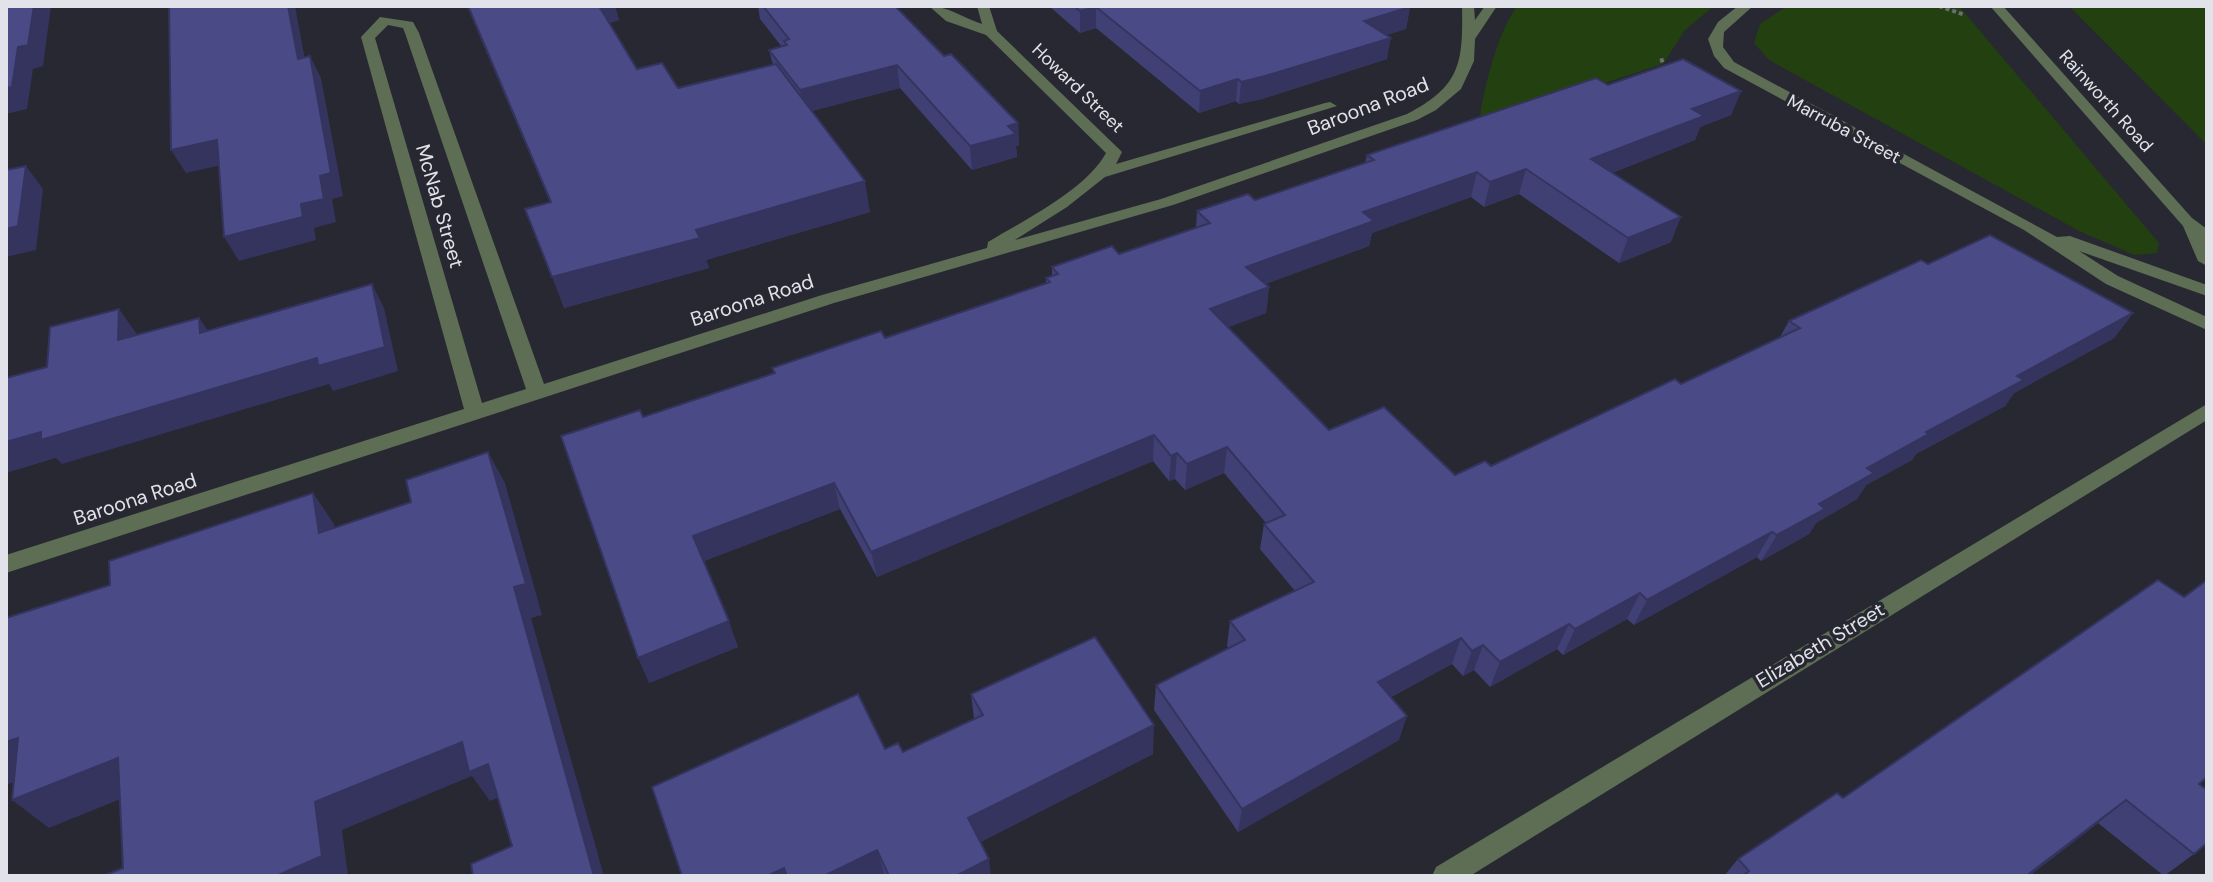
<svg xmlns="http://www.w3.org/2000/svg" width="2213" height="882" font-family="'DM Sans',sans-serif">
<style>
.green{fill:#234010}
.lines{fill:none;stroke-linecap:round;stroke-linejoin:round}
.path{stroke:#6b6c75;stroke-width:4;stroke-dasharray:4 3;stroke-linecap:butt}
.minor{fill:#5d6e54;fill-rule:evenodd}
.wall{fill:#404074}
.shaded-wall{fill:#34345e}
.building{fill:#4a4a87;stroke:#34345e;stroke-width:2}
.labels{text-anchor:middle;stroke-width:7;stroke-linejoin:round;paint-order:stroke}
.far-street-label{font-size:18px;fill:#e2e3ea;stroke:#272832}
.street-label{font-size:20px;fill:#e2e3ea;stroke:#272832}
</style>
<rect width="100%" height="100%" fill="#272832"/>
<g class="green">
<path d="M1517,6h197l-29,24 -22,34 -184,60c4,-34 18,-90 38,-118z"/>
<path d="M1787,6h172l200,237 -2,10 -23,2 -55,-24 -310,-171 -15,-17 6,-19z"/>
<path d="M2069,6h138v139z"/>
</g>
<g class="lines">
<g class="path">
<path d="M1939,6l26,9"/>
<path d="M1660,61l6,-2"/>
</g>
<g class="minor">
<path d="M929,6c18,0 35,12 53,18l-5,-18h12l8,25 122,118 3,3 -6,12 209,-61 5,-1 7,4 -232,71 -38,30 -52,33 146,-41 246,-85c54,-28 56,-51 55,-108h12l1,14 10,-14h12l-22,33 -1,22 -13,28 -25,21 -19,10 -244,85 -339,98 -828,270v-18l458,-146 -103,-372 19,-20 33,5 6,11 125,351 278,-89 165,-47 1,-6c36,-22 98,-52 118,-89l-120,-118 -40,-14zM388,25l15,3 2,5 121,356 -44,14 -107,-365z"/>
<path d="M1738,6h15l-29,26 -1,15 11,15 323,175 13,-1 137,49v11l-128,-45 39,25 89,41v13l-101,-46 -82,-54 -300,-162 -10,-12 -6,-17 10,-17z"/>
<path d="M1990,6h13l189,212 15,11v37l-9,-5 -15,-35z"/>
<path d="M2207,404v16l-737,456h-38l4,-9z"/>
</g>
</g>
<g class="wall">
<path d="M467,6h148l4,14 -10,3 28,46 41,19 95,-23 -4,-15 13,-3 -22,-28 -2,-13h137l49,50 74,67 1,22 -3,1 1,11 -45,13 -72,-82 -88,23 58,101 -164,48 3,8 -145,40 -14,-106z"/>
<path d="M1049,6h359l2,1 -4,22 -20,6 1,24 -125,40 -23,5 -3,-3 -37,12 -103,-85 -16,5z"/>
<path d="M1608,85l133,6 -10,24 -31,12 -5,13 -83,33 59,69 -52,21 -100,-69 -35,13 -13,-10 -99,36 -3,13 -104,38 4,3 -3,26 -38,14 101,103 126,45 36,-9 190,-82 99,-47 9,-16 139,-57 205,49 -19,25 -100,55 -9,13 -89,48 -4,6 -46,25 -9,14 -41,24 -7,11 -48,27 -4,-4 -123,68 -7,-6 -64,36 -6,-6 -67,38 -16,-17 -11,6 -11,-12 -61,33 8,43 -161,92 -84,-122 2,-25 73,-36 -2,-3 3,-25 65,-30 -35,-42 4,-25 2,-1 -42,-50 -39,17 -10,-11 -6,2 -16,-20 -276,116 -37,-68 -136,52 34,86 -89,36 -6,-266 131,-44 -2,-5 113,-30 161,-55v-5l6,-2v-9l67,-13 77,-26 1,-17 58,-11 110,-37 2,-8z"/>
<path d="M971,694l182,60 -173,88 11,34h-309l203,-127 18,3 71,-33z"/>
<path d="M2199,784l-5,70 -30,22 -66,-53 -69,53h-305l14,-17 105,-61z"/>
</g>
<g class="shaded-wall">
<path d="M34,6h17l-8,60 -10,3 -6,40 -21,5v-26l12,-41z"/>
<path d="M288,6h7l14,75 -11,-22z"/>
<path d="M596,6h19l4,14 -17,4z"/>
<path d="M1096,7v21l-16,5v-22z"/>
<path d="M1410,7l-4,22 -45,14 3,-22z"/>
<path d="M1391,38l-4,21 -125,40 -23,5 2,-22z"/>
<path d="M310,56l11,22 22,118 -11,3 4,23 -22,6 2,12 -77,21 -15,-24 77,-33 19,-28z"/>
<path d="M897,65l3,23 -96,25 -4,-23z"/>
<path d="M1238,79l-2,22 -37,12 1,-22z"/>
<path d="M1741,91l-10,24 -31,12 -5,13 -112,44 8,-25 101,-50z"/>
<path d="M1018,123l1,22 -3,1 1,11 -45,13 -2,-24 38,-20z"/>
<path d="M217,140l13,23 -44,10 -15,-23z"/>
<path d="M26,166l17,23 -7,61 -30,7v-28z"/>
<path d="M1526,169l-7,25 -35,13 6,-25z"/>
<path d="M1477,172l-6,25 -99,36 -3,13 -125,46 2,-25 117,-55z"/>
<path d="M865,181l5,31 -164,48 3,8 -145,40 -12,-31 144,-47z"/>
<path d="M1681,217l-10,25 -52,21 9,-25z"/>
<path d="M372,284l12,24 14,63 -65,20 -4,-7 -267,80 -6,-6 -50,15v-31z"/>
<path d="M1269,287l-3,26 -58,22 2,-26z"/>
<path d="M119,309l17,24v31l-18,-24z"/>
<path d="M2133,313l-19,25 -100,55 -9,13 -89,48 -4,6 -46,25 -9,14 -41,24 -7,11 -48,27 16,-26 90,-67 150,-92z"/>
<path d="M199,318l17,24 -16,-9z"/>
<path d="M1154,435l-1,26 -276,116 -6,-25z"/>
<path d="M1227,447l-3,26 -39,17 2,-26z"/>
<path d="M488,452l17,31 37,132 -11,3 73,258h-10l-80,-289z"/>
<path d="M1177,453l-2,26 -6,2 2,-25z"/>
<path d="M834,483l6,26 -138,53 -9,-26z"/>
<path d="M313,493l21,31 7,41 -22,-32z"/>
<path d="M1772,532l-15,25 -123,68 13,-25z"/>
<path d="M1640,593l-13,26 -64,36 12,-26z"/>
<path d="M729,621l9,26 -89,36 -11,-25z"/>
<path d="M1569,624l-12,25 -67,38 10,-25z"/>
<path d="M1461,638l-9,26 -81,43 7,-25z"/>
<path d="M1483,645l-9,25 -11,6 9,-25z"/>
<path d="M1407,716l-8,24 -161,92 4,-23z"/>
<path d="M1154,725l-1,29 -180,92 -5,-28z"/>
<path d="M18,738l34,29 -46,18v-43z"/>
<path d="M462,742l26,22 21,29 -19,8 -18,-25 -130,54 6,46h-72l39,-74z"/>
<path d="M118,758l32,29 -101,41 -37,-28z"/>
<path d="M2126,800l-28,23 -69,53h-3z"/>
<path d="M877,850l8,26h-61z"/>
<path d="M989,859l2,17h-35z"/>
<path d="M784,868l3,8h-20z"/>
</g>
<g class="building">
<path d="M6,6h28l-6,39 -10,2 -6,40 -6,1z"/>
<path d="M169,6h119l10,53 12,-3 21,117 -11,3 4,23 -23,5 2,13 -79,20 -7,-97 -46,10z"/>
<path d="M468,6h131l38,63 25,-6 16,25 98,-24 89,117 -169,49 4,8 -148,39 -27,-68 26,-7z"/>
<path d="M763,6h132l49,50 7,-2 67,69 -10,3 8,8 -46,12 -73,-81 -97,25 -31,-40 18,-5 -3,-4 5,-2z"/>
<path d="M1074,6h334l2,1 -46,14 27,17 -126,38 -24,6 -3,-3 -38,12 -104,-84 -16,4z"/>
<path d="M1683,59l58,32 -49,18 12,7 -113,43 90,58 -53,21 -102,-69 -36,13 -13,-10 -114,40 11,9 -128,46 23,20 -59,22 119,121 55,-23 71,68 30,-14 6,5 184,-87 6,5 119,-56 -11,-7 132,-61 7,4 62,-29 143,78 -116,63 7,4 -98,52 3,2 -62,34 7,5 -55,31 6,5 -48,26 -5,-3 -125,68 -7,-7 -65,36 -6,-5 -69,38 -17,-17 -11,6 -11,-13 -83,44 29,34 -165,93 -86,-124 89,-45 -15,-19 84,-39 -50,-58 21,-9 -58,-68 -40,17 -10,-11 -6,3 -17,-21 -283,117 -37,-69 -141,53 36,85 -91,37 -77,-222 79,-26 3,7 132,-44 -3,-5 109,-37 4,7 165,-56 -4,-4 12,-4 -6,-7 60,-21 7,8 91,-31 -13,-12 51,-17 7,6 119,-40 -7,-5 229,-77 12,7z"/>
<path d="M26,166l-8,60 -12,3v-59z"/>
<path d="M372,284l13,63 -67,19 -1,-8 -276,82v-8l-35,10v-64l41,-11 3,-40 69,-18 -1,31 81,-22 1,15z"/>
<path d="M488,452l38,132 -12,3 80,289h-121l-2,-12 41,-18 -24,-82 -19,8 -7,-30 -147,60 7,54 -46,20h-173l20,-8 -5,-110 -106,42 6,-62 -12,4v-124l104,-33 -1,-24 204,-68 6,40 92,-31 -5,-22z"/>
<path d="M2158,580l26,17 23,-17v197l-8,7 8,6v53l-13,11 -68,-54 -100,76h-284l7,-5 -11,-12 99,-66 6,5z"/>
<path d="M1095,637l59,88 -186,93 21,41 -33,17h-67l-12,-26 -53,26h-37l-3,-8 -17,8h-85l-30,-89 206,-93 27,55 13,-6 5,9 80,-37 -12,-21z"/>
</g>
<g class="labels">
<g class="far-street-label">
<text transform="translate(1078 88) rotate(44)" y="6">Howard Street</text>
<text transform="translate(2106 101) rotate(48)" y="6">Rainworth Road</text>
<text transform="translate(1844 129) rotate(28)" y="6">Marruba Street</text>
</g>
<g class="street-label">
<text transform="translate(1368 106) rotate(-21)" y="7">Baroona Road</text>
<text transform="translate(440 206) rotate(74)" y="7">McNab Street</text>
<text transform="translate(752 300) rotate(-18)" y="7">Baroona Road</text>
<text transform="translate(135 499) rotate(-18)" y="7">Baroona Road</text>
<text transform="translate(1820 645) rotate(-31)" y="7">Elizabeth Street</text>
</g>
</g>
<rect width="2213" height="882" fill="none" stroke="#e2e3ea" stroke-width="16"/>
</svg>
